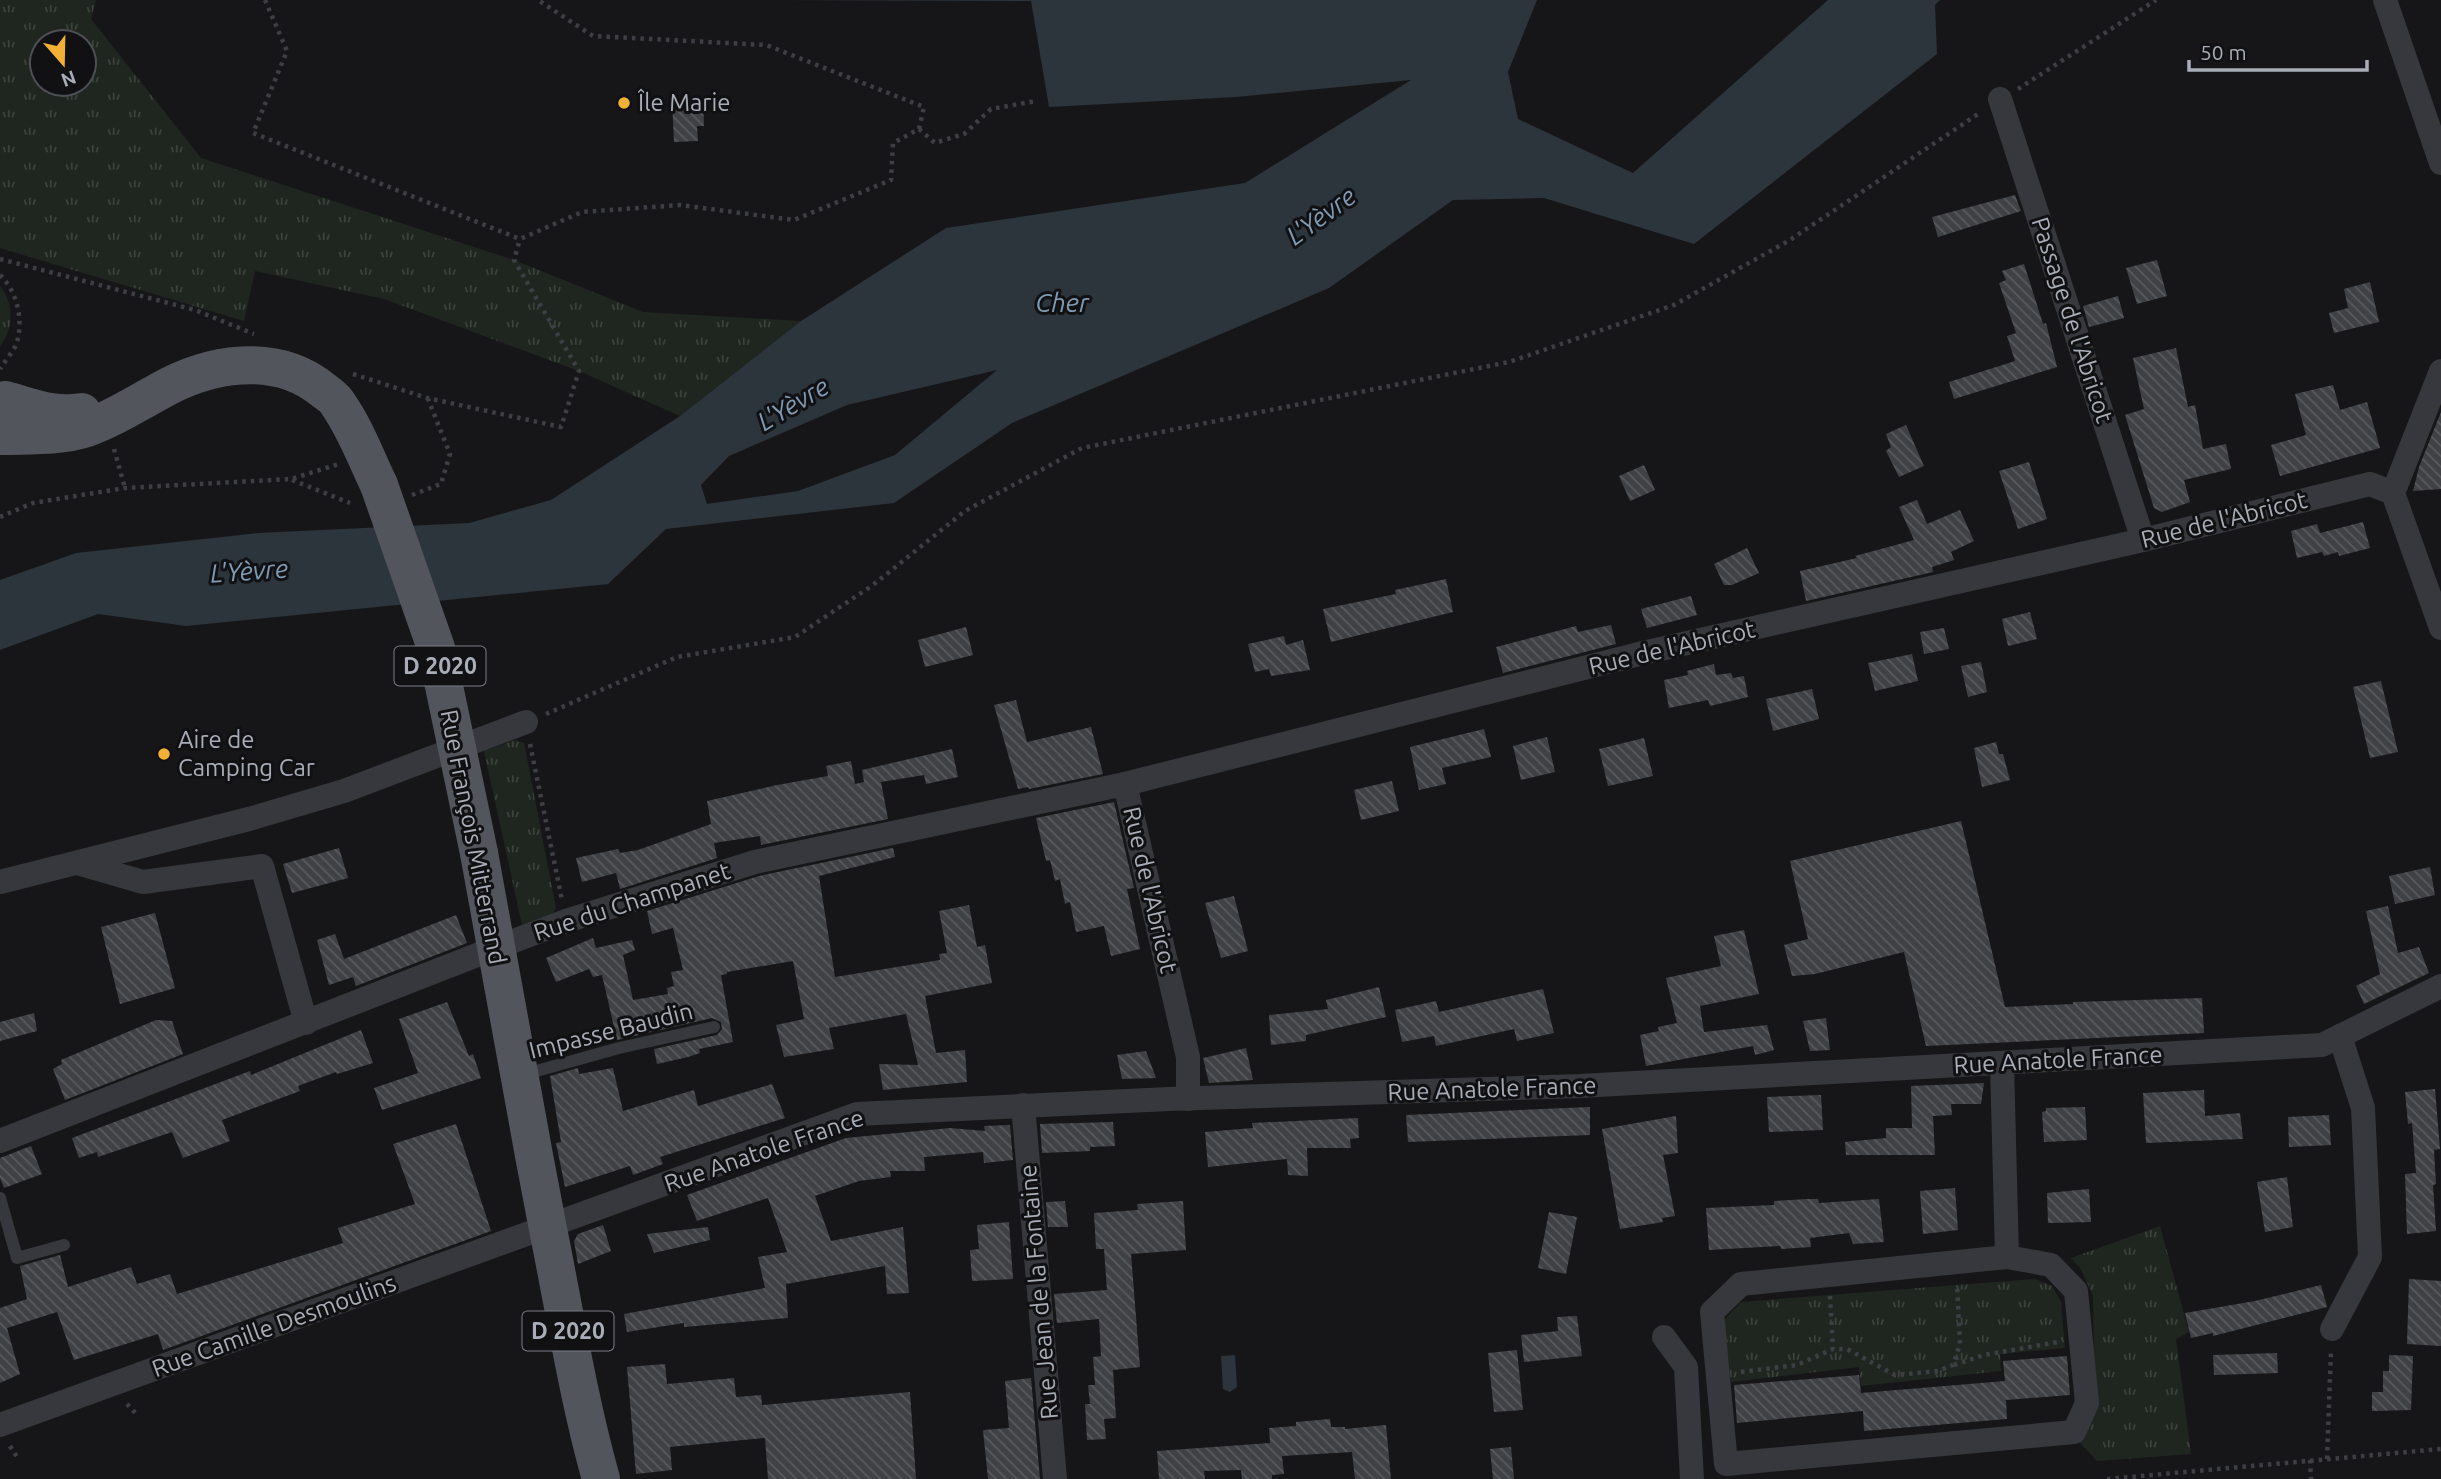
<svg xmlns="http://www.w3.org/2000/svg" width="2441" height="1479" font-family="Ubuntu,sans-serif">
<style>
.grass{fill:url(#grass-tufts);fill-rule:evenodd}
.water{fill:#2c353c;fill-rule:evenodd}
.building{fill:url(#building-back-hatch)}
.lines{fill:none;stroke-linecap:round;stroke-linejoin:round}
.path{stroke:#3d3f44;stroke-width:4.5;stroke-dasharray:3.5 5;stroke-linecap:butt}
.service{stroke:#37383d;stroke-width:12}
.minor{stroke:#37383d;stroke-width:24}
.primary{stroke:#53555c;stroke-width:38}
.primary-bridge{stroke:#53555c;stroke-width:38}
.poi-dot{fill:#f2b134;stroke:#111113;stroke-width:2.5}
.labels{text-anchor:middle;stroke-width:6;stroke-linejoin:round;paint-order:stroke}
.shield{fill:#111113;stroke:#7b7e86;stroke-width:2}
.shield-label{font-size:23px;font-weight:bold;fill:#a8adb8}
.poi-label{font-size:24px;fill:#a8adb8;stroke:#111113;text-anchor:start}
.street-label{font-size:24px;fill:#a8adb8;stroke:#111113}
.water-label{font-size:26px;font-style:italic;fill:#7f9bb3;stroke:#111113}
</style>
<defs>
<pattern id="grass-tufts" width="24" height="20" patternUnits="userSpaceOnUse" patternTransform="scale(1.75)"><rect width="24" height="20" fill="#1e261f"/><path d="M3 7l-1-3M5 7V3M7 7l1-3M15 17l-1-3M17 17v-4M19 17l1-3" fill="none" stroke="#3c433d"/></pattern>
<pattern id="building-back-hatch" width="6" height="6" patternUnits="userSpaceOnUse" patternTransform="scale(1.75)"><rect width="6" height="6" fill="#404145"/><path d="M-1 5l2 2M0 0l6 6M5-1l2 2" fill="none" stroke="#595a5e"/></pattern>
</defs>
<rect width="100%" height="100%" fill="#161618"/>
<g class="grass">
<path d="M0,0h96l-5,19 110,139 313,102 129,52 158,9 -121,95 -101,-45 -195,-72 -129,-28 -11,50 -244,-73zM42,42h42v42h-42z"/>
<path d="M0,286c14,17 14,43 0,60z"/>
<path d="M516,740l8,3 32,165 -5,9 -29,8 -38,-174z"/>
<path d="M2160,1226l29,106 -13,7 15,115 -94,7 -17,-18 15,-35 -2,-112 -12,-27 -10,-11z"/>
<path d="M2035,1279l17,7 9,16 4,46 -65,6 1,17 -140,15 -2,-19 -128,15 -7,-62 17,-18z"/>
</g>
<g class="water">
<path d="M774,0h763l-29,72 10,47 115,54 195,-173h112l-5,5 2,49 -243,190 -150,-46 -91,2 -124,88 -317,135 -118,80 -228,26 -58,55 -422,42 -88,-12 -98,36v-70l76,-27 182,-20 211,-10 82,-23 129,-84 121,-95 145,-93 299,-45 166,-103 -175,17 -187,10 -18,-106zM997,370l-102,85 -97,36 -91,13 -6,-19 28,-29 118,-51z"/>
<path d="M1235,1355l2,32 -7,5 -7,-3 -2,-33z"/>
</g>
<g class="building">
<path d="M703,100l1,26h-7l1,15 -24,1 -2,-41z"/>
<path d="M2015,195l6,16 -83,26 -6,-20z"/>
<path d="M2157,260l10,36 -30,8 -11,-36z"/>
<path d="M2024,264l19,60 3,-1 11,44 -103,32 -5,-17 66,-21 -8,-25 9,-3 -17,-50 7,-3 -4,-9z"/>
<path d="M2370,282l9,40 -45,11 -5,-20 19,-5 -4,-19z"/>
<path d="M2118,296l6,22 -35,9 -6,-21z"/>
<path d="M2176,348l12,59 7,-2 8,44 23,-5 5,25 -47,11 6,22 -28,10 -8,-4 -29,-93 19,-6 -11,-51z"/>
<path d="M2333,385l7,25 27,-8 13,46 -100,28 -9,-31 35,-10 -11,-41z"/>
<path d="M2441,412v77l-28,2 6,-24z"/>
<path d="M1906,425l18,41 -25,11 -13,-26 5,-4 -5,-13z"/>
<path d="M2029,462l18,57 -29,10 -19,-58z"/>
<path d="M1644,465l11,25 -25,11 -11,-25z"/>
<path d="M1917,500l10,24 33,-14 14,31 -23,11 3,8 -22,7 1,5 -127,29 -6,-30 57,-13 -2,-2 59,-16 -15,-33z"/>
<path d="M2363,522l7,26 -31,8 -1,-4 -14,4 -2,-4 -25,6 -6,-27 26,-7 3,9z"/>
<path d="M1747,548l12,25 -27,12h-8l-10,-21z"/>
<path d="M1446,579l7,33 -122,30 -8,-33 73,-15 -1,-4z"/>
<path d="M1691,596l6,19 -50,13 -6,-19z"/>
<path d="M2030,612l7,27 -29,7 -6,-27z"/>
<path d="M1611,625l5,19 -113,29 -7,-26 80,-21 2,6z"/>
<path d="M966,627l7,28 -48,12 -7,-27z"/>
<path d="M1944,628l5,21 -25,5 -4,-22z"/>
<path d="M1284,636l2,9 17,-5 7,30 -39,6 -2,-7 -14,3 -7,-28z"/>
<path d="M1912,654l6,27 -43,10 -7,-28z"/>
<path d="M1981,662l6,30 -19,5 -7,-31z"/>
<path d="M1714,664l2,11 15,-2 2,5 11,-2 4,21 -38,9 -2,-6 -39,8 -5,-28 24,-5 -1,-4z"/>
<path d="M2381,681l17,71 -28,6 -17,-71z"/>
<path d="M1812,689l7,30 -46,12 -7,-32z"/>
<path d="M1016,700l11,42 64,-15 12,47 -74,15 -1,-2 -10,2 -24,-84z"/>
<path d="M1484,729l7,28 -49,11 4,16 -27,6 -9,-43z"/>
<path d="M1547,737l8,35 -34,8 -8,-34z"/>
<path d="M1644,738l9,38 -45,10 -9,-37z"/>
<path d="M1996,742l3,12h4l7,26 -28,7 -8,-39z"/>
<path d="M952,749l6,28 -32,7 -2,-9 -43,7 7,37 -127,26 -1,-9 -46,7 3,15 -97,31 -4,-16 -34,9 -6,-24 42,-9 2,4 18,-3 73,-26 -4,-23 70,-16 51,-9 -2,-10 25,-5 4,23 9,-2 -2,-12z"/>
<path d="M1392,781l7,30 -38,9 -7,-30z"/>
<path d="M1114,802l20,86 -7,1 13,60 -29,7 -7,-30 -28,6 -6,-30 -5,2 -5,-25 -5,2 -5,-21 -4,1 -10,-43z"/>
<path d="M1961,821l44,186 68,-3v-2l129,-4 2,35 -278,13 -22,-94 -89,22 -23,2 -8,-31 24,-6 -18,-78z"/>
<path d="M339,848l9,30 -56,15 -9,-29z"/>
<path d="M893,848l2,9 -76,19 16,101 105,-17 -1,-6 8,-1 -8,-42 30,-6 8,42 8,-2 7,38 -67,13 11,57 29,-3 2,32 -84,8 -4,-26 39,1 -12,-51 -77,14 5,21 -50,8 -8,-32 28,-6 -11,-58 -66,11v2l-6,1 12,67 -34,7 1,4 -12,4 -31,7 -3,-15 63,-14 5,-6 -1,-7 -9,-4 -95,22 -15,-65 -9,2 -4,-8 -33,13 -10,-24 47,-20 3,10 36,-8 3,10 -12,5 10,45 35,-6 -1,-6 7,-2 -3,-14 12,-2 -10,-42 -21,6 -5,-23 112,-35z"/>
<path d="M2430,867l5,28 -40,9 -6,-28z"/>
<path d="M1234,896l14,55 -27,7 -16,-55z"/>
<path d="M2388,906l10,47 21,-6 10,26 -65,31 -8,-18 24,-12 -14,-63z"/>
<path d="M155,913l20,75 -55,16 -19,-77z"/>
<path d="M456,915l11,28 -111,43 -3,-9 -24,8 -12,-45 18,-6 9,25z"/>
<path d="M1744,930l15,64 -59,12 4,26 63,-7 7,25 -19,5 -2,-9 -107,20 -6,-31 19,-4 -1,-4 19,-4 -11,-45 55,-12 -7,-30z"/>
<path d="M1379,987l7,30 -80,18v6l-35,4 -2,-30 59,-6 -2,-9z"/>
<path d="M1543,989l11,44 -37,8 -3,-12 -78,17 -2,-10 -32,6 -7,-32 41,-9 3,11z"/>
<path d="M447,1002l22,54 4,-2 8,24 -99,32 -8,-22 44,-15 -19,-54z"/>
<path d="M34,1013l3,18 -37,10v-19z"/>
<path d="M1826,1018l4,32 -20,1 -7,-30z"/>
<path d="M156,1020l16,1 11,33 -118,46 -12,-31 9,-5 -1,-4z"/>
<path d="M361,1030l12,33 -36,11 -1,-2 -38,14 2,5 -78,29 8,21 -47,17 -11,-26 -74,25 -1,-5 -18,6 -7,-20 178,-67 1,4z"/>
<path d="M1246,1048l7,32 -44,3 -6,-25z"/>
<path d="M1146,1051l10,27 -34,1 -5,-24z"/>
<path d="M578,1068l1,6 34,-6 10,43 71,-21 4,16 74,-22 13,34 -125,39 3,7 -30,11 -3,-9 -65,21 -9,-44 5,-1 -11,-66z"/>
<path d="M1984,1083l-3,21h-30l1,11 -19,1 2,39h-89l-1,-13 41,-4v-10h26l-1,-42z"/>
<path d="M2435,1089l5,60 -6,1 2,34 -3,1 3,46 -29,3 -2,-60 11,-1 -4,-50 -4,1 -3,-32z"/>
<path d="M2204,1090l1,26 35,-3 3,26 -97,4 -3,-50z"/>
<path d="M1821,1095l2,35 -54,2 -2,-35z"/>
<path d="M1590,1107v28l-182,7 -2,-27z"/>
<path d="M2085,1107l2,33 -43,2 -2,-30 4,-1v-3z"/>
<path d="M2329,1115l2,30 -42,2 -1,-30z"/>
<path d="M1676,1116l2,37 -15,2 12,61 -13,2 1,4 -43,7 -18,-100z"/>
<path d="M1358,1118l1,20 -9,1 1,9h-44l1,28 -20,-1 -1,-16 -79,8 -3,-35 48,-4 -1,-5z"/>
<path d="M1113,1122l2,24 -25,1v4l-48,2 -2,-29z"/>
<path d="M456,1124l35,107 -328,119 -5,-16 -84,26 -17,-48 -50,16 13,46 -20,9v-75l27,-9 -7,-33 40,-11 8,32 63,-20 6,17 33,-10 7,20 166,-51 -5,-15 77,-24 -22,-60z"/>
<path d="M1010,1125l3,35 -29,3 -1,-11 -59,5 1,14h-35l1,6 -32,4 -44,15 16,45 72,-14 6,66 -22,1 -2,-28 -99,18 2,34 -104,9v-4l-57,9 -3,-18 141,-26 -7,-31 29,-5 -19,-54 -71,23 -10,-26 159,-57 104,-10 35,3 -1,-5z"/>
<path d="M31,1146l11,28 -38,14 -4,-10v-20z"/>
<path d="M2287,1177l6,50 -28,5 -8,-50z"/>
<path d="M1955,1188l3,42 -35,4 -3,-43z"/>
<path d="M2089,1189l2,33 -43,1 -1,-30z"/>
<path d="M1807,1199h11l1,4 60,-4 5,43 -31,2 -4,-11 -39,5 1,9 -30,2 -1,-3 -71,4 -3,-42 68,-3v-4z"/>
<path d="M1065,1201l3,26h-20l-2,-25z"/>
<path d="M1183,1201l3,49 -55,4 9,113 -27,3 3,48 -12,1 2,20 -19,1 -2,-36h5l-2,-19h7l-2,-28 8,-1 -2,-37 -42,4 -3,-29 53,-4 -3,-41h-8l-2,-36 44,-3 -1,-6z"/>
<path d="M1549,1212l28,5 -11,57 -28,-6z"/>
<path d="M1009,1222l4,57 -41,2 -2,-31 9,-1 -2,-24z"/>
<path d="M603,1225l8,26 -33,13 -4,-23 4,-7z"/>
<path d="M708,1227l2,13 -56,13 -7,-19z"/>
<path d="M2409,1279l32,2v65l-34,-2z"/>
<path d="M2321,1285l6,22 -114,29v-3l-22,5 -6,-25 70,-12z"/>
<path d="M1577,1316l5,40 -58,6 -3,-27 37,-4 -1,-14z"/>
<path d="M1517,1350l6,60 -29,2 -6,-59z"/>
<path d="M2277,1353l1,20 -64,2 -1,-20z"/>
<path d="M2389,1355l24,1 -2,54 -39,1v-19h11v-21h6z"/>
<path d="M2067,1356l3,39 -64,5 1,19 -143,12 -1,-20 -126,12 -3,-38 125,-10 2,18 144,-12 -2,-20z"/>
<path d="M665,1364l2,20 67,-6 2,19 25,-2 1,10 148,-13 6,87h-148l-3,-41 -95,9 2,23 -36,4 -9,-107z"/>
<path d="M1031,1378l9,101h-52l-5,-49 26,-2 -4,-47z"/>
<path d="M1330,1419l1,8h14v2l41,-4 5,54h-36l-3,-27 -70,4 2,18 -12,1v4h-30l-1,-9 -37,1 1,8h-46l-2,-28 113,-8 -1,-15 27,-2v-4z"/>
<path d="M1511,1447l3,32h-21l-3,-30z"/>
</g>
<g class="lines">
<g class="path">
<path d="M265,0l22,51 -34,82 267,106 62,-27 98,-7 114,15 97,-40 2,-37 26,-14 5,-22 -158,-62 -173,-9 -55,-36"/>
<path d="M2018,89l138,-89"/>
<path d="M919,129l16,14 29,-9 27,-25 45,-8"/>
<path d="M0,259l195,51 59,24"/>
<path d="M0,275c18,17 24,47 16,70 -4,8 -11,16 -16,24"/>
<path d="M353,374l74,24 134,29 18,-56 -65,-111 6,-21"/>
<path d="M114,449l11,39"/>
<path d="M292,480l58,23"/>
<path d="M412,495l29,-11 9,-30 -22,-55"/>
<path d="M0,517l33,-14 92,-15 166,-9 48,-15"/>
<path d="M546,714l131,-57 118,-20 78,-52 92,-74 117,-63 427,-86 165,-57 116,-65 191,-128"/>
<path d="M530,744l32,156"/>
<path d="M1830,1296l3,53"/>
<path d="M1954,1365l30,-10 74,-13"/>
<path d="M1741,1372l56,-7 36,-16h14l48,26 43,-4 15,-6 7,-21 -3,-60"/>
<path d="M127,1404l11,12"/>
<path d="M10,1446l9,14"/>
<path d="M2327,1459l4,-108"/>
<path d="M2310,1460l1,19"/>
<path d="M2107,1479l334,-30"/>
</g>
<g class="service">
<path d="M522,1075l97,-27 95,-21"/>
<path d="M0,1198l17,60 47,-13"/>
</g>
<g class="minor">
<path d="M2385,0l56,163"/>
<path d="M2000,99l143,441"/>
<path d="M2393,493l48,-122"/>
<path d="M77,863l66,19 119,-16 44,157"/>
<path d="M0,882l249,-63 95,-28 182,-69"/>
<path d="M2002,1063l5,194"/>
<path d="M1188,1099v-42l-63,-273 518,-131 500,-113 227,-56 23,9 48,135"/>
<path d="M1023,1105l32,374"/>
<path d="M0,1141l495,-193 71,-27 189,-59 370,-78"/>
<path d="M2007,1257l44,8 25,26 11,112 -13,29 -348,32 -14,-152 29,-28z"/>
<path d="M2332,1329l38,-72 -7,-149 -23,-72"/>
<path d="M1664,1337l22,30 6,112"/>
<path d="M0,1425l857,-311 312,-15 411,-13 742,-41 119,-59"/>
</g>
<g class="primary">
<path d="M5,400c27,7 49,17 77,12"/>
<path d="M2,436c28,-1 58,1 85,-8 26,-9 47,-23 71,-36 50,-29 117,-41 165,-2 5,4 12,8 15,14 17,24 28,54 41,81"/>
<path d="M479,853c22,126 45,251 69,376 17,84 30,168 53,250"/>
</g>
<path class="primary-bridge" d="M379,485l57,163 43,205"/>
</g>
<g class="poi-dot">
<circle cx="624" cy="103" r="7"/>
<circle cx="164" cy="754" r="7"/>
</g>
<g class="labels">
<g class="shield">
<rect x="394.5" y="646.5" width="91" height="39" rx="5"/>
<rect x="522.5" y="1311.5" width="91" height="39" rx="5"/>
</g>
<g class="shield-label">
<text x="440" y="674">D 2020</text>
<text x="568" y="1339">D 2020</text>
</g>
<g class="poi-label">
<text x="638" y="111">Île Marie</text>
<text x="178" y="748">Aire de<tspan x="178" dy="28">Camping Car</tspan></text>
</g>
<g class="street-label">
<text transform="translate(2072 320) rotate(72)" y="8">Passage de l'Abricot</text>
<text transform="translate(2224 520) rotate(-14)" y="8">Rue de l'Abricot</text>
<text transform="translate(1672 648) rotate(-13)" y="8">Rue de l'Abricot</text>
<text transform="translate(473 837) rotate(79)" y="8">Rue François Mitterrand</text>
<text transform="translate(1150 890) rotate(77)" y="8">Rue de l'Abricot</text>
<text transform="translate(632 902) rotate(-18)" y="8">Rue du Champanet</text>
<text transform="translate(611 1031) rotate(-14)" y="8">Impasse Baudin</text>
<text transform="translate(2058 1060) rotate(-3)" y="8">Rue Anatole France</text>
<text transform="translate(1492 1089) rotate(-2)" y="8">Rue Anatole France</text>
<text transform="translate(764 1151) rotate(-19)" y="8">Rue Anatole France</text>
<text transform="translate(1039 1292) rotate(-95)" y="8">Rue Jean de la Fontaine</text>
<text transform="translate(274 1326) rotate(-20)" y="8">Rue Camille Desmoulins</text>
</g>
<g class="water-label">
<text transform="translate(1321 216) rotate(-36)" y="9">L'Yèvre</text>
<text x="1062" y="312">Cher</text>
<text transform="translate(793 404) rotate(-31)" y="9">L'Yèvre</text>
<text transform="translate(249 571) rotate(-4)" y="9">L'Yèvre</text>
</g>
</g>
<g transform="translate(63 63) rotate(160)"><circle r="33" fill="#111113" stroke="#4d4f55" stroke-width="2"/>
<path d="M0-5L12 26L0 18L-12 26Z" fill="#f2b134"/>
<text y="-10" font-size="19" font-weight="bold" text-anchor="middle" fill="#a8adb8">N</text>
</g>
<path d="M2189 60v10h178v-10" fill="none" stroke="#a8adb8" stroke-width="3.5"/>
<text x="2200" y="60" font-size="21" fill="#a8adb8" stroke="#111113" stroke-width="5" paint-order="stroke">50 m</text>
</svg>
